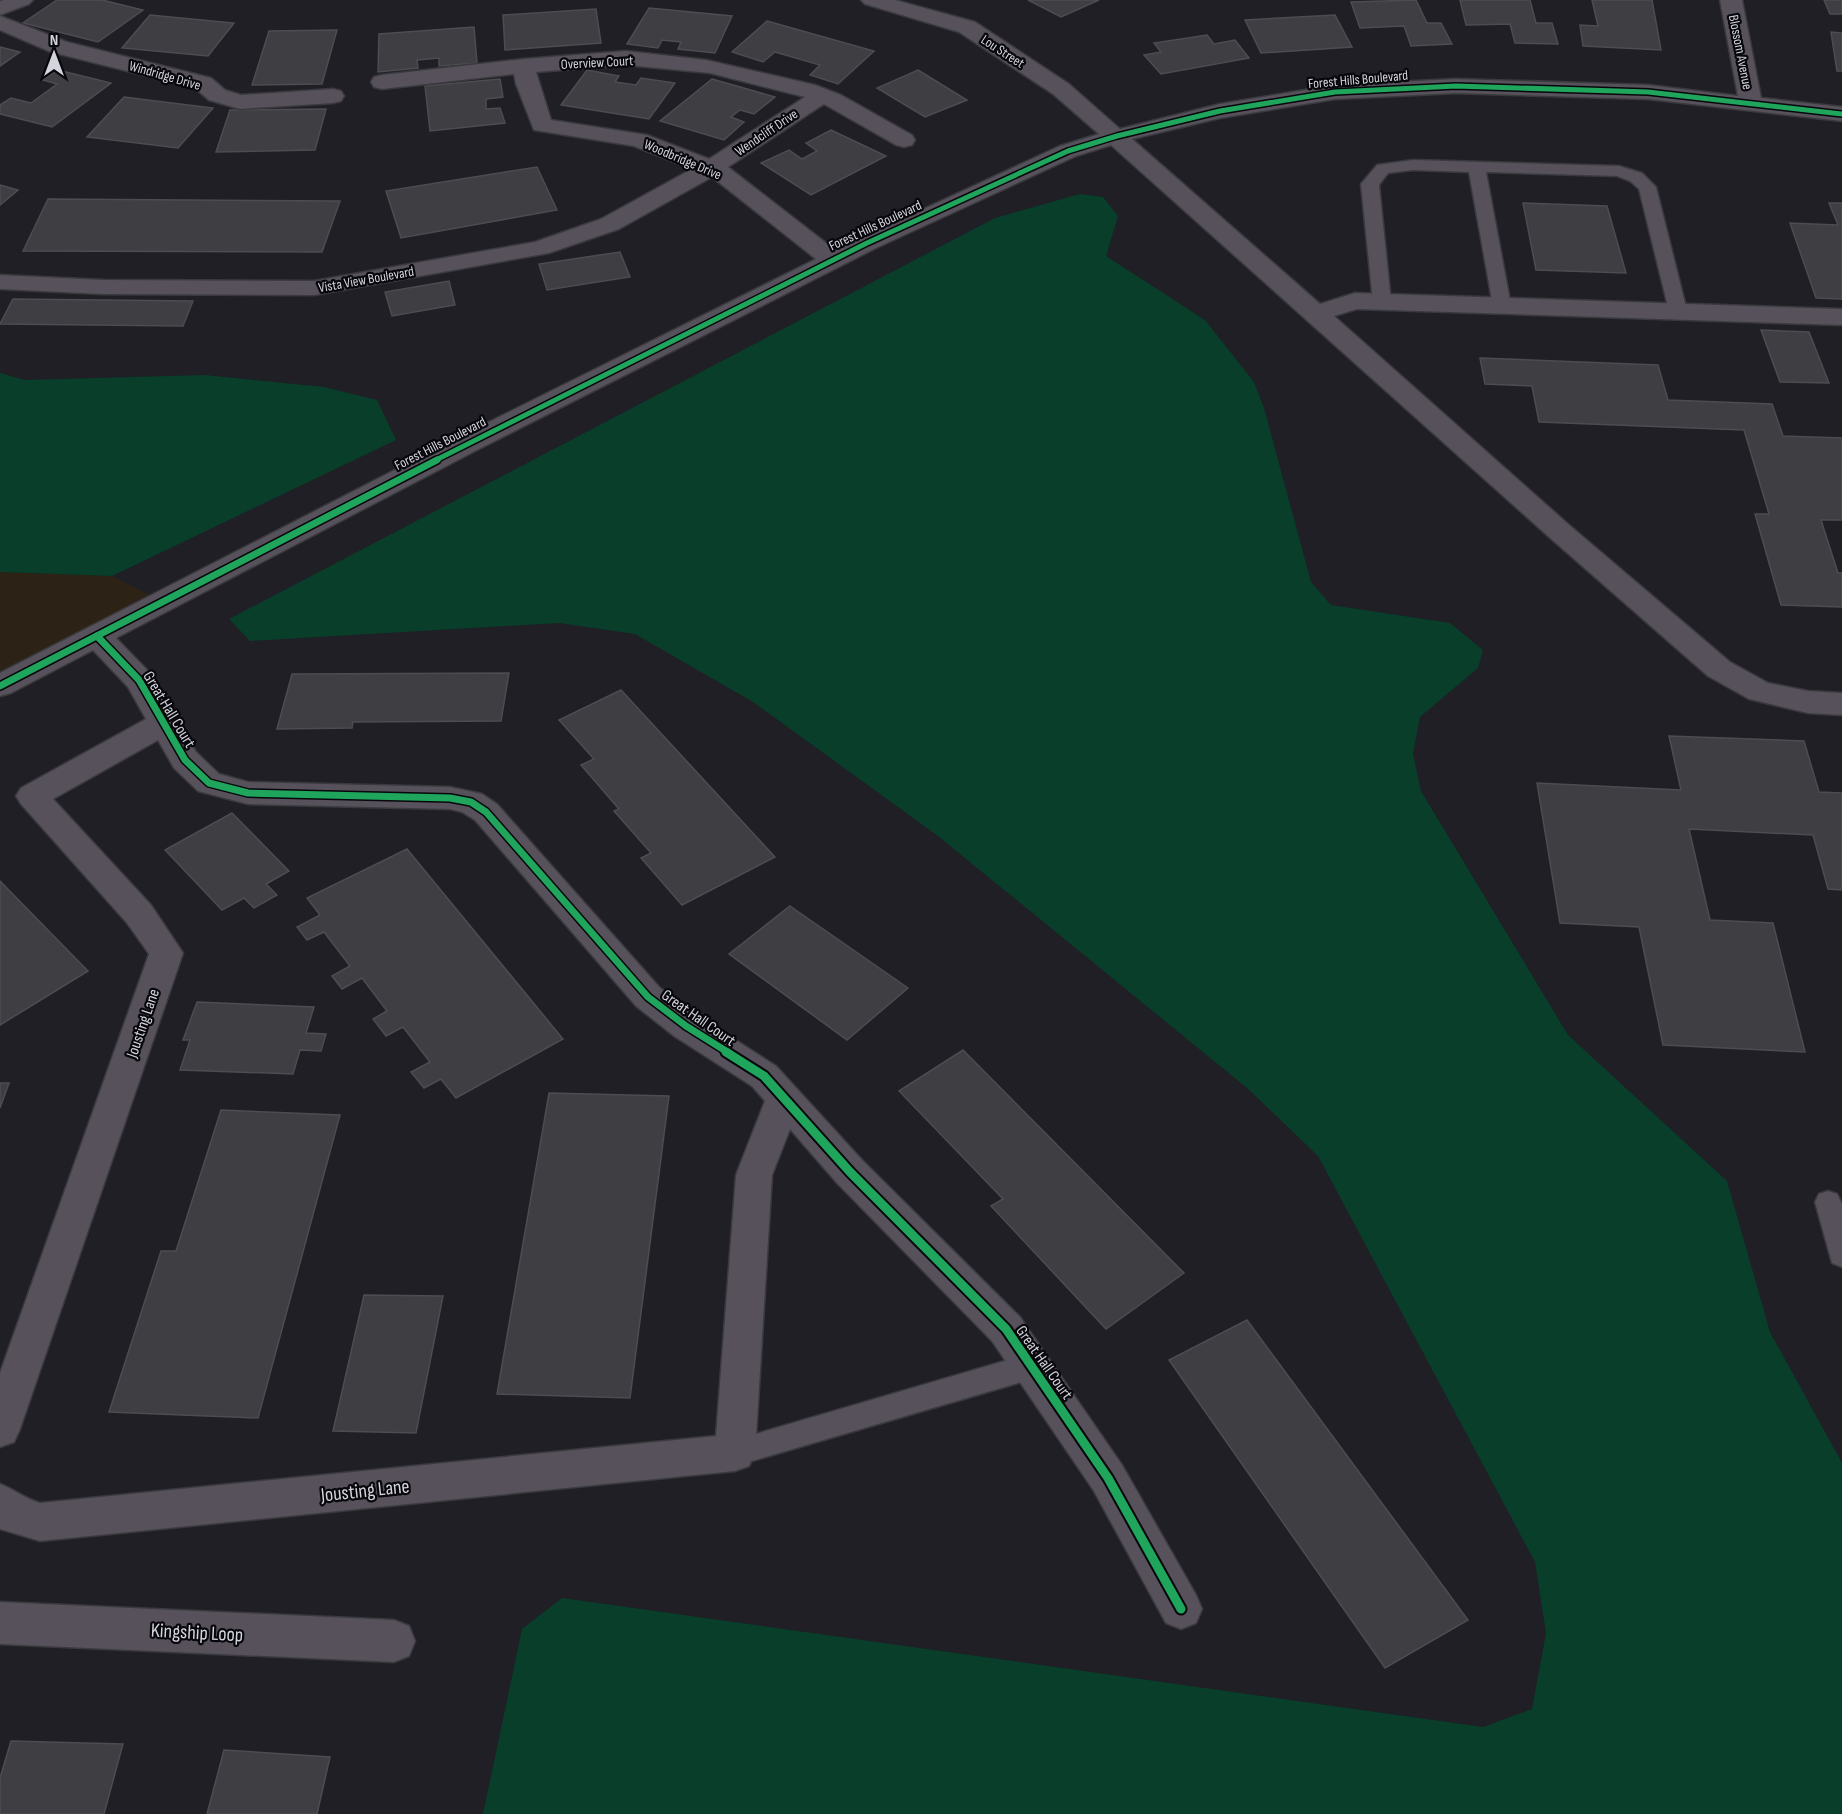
<svg xmlns="http://www.w3.org/2000/svg" width="1842" height="1814" font-family="'Sofia Sans Condensed',sans-serif">
<style>
.commercial{fill:#2c2216}
.green{fill:#083e2a}
.building{fill:#3e3e43;stroke:#4c4c52;stroke-width:1.5}
.lines{fill:none;stroke-linecap:round;stroke-linejoin:round}
.service-casing{stroke:#39393e;stroke-width:3}
.minor-casing{stroke:#39393e;stroke-width:3}
.service{fill:#56515a;fill-rule:evenodd}
.minor{fill:#56515a;fill-rule:evenodd}
.cycleway-far2-casing{stroke:#07070c;stroke-width:8}
.cycleway-far1-casing{stroke:#07070c;stroke-width:10}
.cycleway-casing{stroke:#07070c;stroke-width:13}
.cycleway-far2{stroke:#20a55d;stroke-width:5}
.cycleway-far1{stroke:#20a55d;stroke-width:7}
.cycleway{stroke:#20a55d;stroke-width:9}
.labels{text-anchor:middle;stroke-width:4.5;stroke-linejoin:round;paint-order:stroke}
.far-street-label{font-size:14px;fill:#d4d4dd;stroke:#07070c}
.street-label{font-size:16px;fill:#d4d4dd;stroke:#07070c}
.near-street-label{font-size:20px;fill:#d4d4dd;stroke:#07070c}
</style>
<rect width="100%" height="100%" fill="#1f1f25"/>
<path class="commercial" d="M0,572l112,4 48,24 -160,82z"/>
<g class="green">
<path d="M1080,194l23,3 15,19 -12,40 99,64 49,62 10,26 47,174 20,23 119,18 33,27 -5,18 -58,49 -7,37 8,37 147,244 159,146 43,151 72,131v351h-1359l39,-185 40,-31 921,129 49,-18 14,-76 -11,-71 -217,-406 -71,-68 -309,-252 -185,-134 -118,-68 -76,-11 -309,18 -21,-22 766,-401z"/>
<path d="M0,373l24,7 181,-5 119,12 53,13 19,40 -284,136 -112,-4z"/>
</g>
<g class="building">
<path d="M57,0h45l41,10 -45,32 -75,-19z"/>
<path d="M1028,0h71l-38,17z"/>
<path d="M1416,0l11,23h14l11,21 -41,2 -7,-20 -44,2 -9,-26z"/>
<path d="M1460,0h70l6,23h16l6,21 -43,-1 -5,-19 -44,1z"/>
<path d="M1592,0h60l9,50 -78,-4 -3,-21 18,1z"/>
<path d="M1824,0h18v14h-12z"/>
<path d="M649,8l83,8 -17,37 -37,-4 3,-7 -19,-2 -4,8 -31,-4z"/>
<path d="M596,9l5,34 -96,7 -2,-35z"/>
<path d="M150,15l84,8 -26,33 -86,-8z"/>
<path d="M1335,15l17,32 -91,6 -16,-33z"/>
<path d="M767,21l107,30 -36,33 -28,-9 10,-10 -45,-13 -12,10 -31,-10z"/>
<path d="M474,27l3,36 -38,3v-8l-22,2 1,8 -40,4 1,-38z"/>
<path d="M337,30l-15,54 -70,1 17,-54z"/>
<path d="M1831,32l11,1v38h-5z"/>
<path d="M1207,35l7,9 21,-4 14,18 -88,16 -17,-19 17,-3 -7,-9z"/>
<path d="M0,47l20,5 -20,14z"/>
<path d="M58,70l53,13 -59,44 -52,-13v-9l11,-7 20,5 26,-19 -14,-4z"/>
<path d="M587,70l32,6 -4,6 21,3 5,-7 34,5 -26,36 -88,-14z"/>
<path d="M918,70l49,30 -42,17 -48,-29z"/>
<path d="M500,79l3,18 -17,2v10l14,-1 5,15 -75,8 -5,-45z"/>
<path d="M712,79l63,18 -21,17 -14,-4 -9,7 13,5 -20,18 -64,-19z"/>
<path d="M124,97l89,11 -35,40 -91,-11z"/>
<path d="M326,109l-11,41 -99,2 14,-42z"/>
<path d="M831,130l55,26 -75,39 -50,-32 28,-13 13,9 15,-8 -11,-8z"/>
<path d="M537,167l20,43 -156,28 -15,-47z"/>
<path d="M0,185l18,5 -18,15z"/>
<path d="M48,199l292,2 -18,51 -299,-1z"/>
<path d="M1523,203l84,3 19,67 -90,-3z"/>
<path d="M1829,203h13v96l-26,-1 -26,-75 48,2z"/>
<path d="M620,252l10,25 -83,13 -8,-26z"/>
<path d="M449,281l6,24 -63,11 -7,-24z"/>
<path d="M13,299l180,2 -10,25 -183,-2z"/>
<path d="M1761,330l48,2 20,51 -49,-1z"/>
<path d="M1480,358l178,7 10,35 104,4 11,32 59,2v82h-21l17,53h4v34l-61,-2 -26,-91h14l-25,-84 -205,-8 -7,-36 -47,-2z"/>
<path d="M509,673l-8,48 -148,1 -1,6 -75,1 15,-55z"/>
<path d="M621,690l154,167 -93,48 -41,-47 10,-5 -37,-42 5,-2 -38,-44 13,-6 -35,-39z"/>
<path d="M1669,736l135,5 15,51 23,1v97l-14,-1 -15,-54 -124,-6 21,91 63,3 32,129 -142,-7 -24,-118 -79,-4 -23,-140 144,7z"/>
<path d="M232,813l57,58 -23,13 11,11 -23,13 -10,-10 -22,12 -57,-60z"/>
<path d="M407,849l156,190 -107,59 -15,-19 -17,9 -13,-16 19,-10 -27,-35 -17,9 -13,-17 14,-8 -25,-33 -20,11 -10,-13 18,-10 -26,-34 -17,8 -10,-13 23,-12 -13,-17z"/>
<path d="M0,881l88,90 -88,54z"/>
<path d="M790,906l118,82 -61,52 -118,-86z"/>
<path d="M197,1002l117,5 -8,26 20,1 -5,17 -21,-1 -7,24 -113,-4 10,-30h-7z"/>
<path d="M963,1050l221,223 -78,56 -115,-123 12,-7 -104,-108z"/>
<path d="M0,1083h9l-9,25z"/>
<path d="M549,1093l120,3 -39,302 -133,-4z"/>
<path d="M221,1110l119,5 -82,303 -149,-6 52,-161h15z"/>
<path d="M364,1295l79,1 -27,137 -83,-2z"/>
<path d="M1247,1320l221,300 -83,48 -216,-308z"/>
<path d="M11,1741l112,3 -19,70h-104v-36z"/>
<path d="M224,1750l106,7 -13,57h-110z"/>
</g>
<g class="lines">
<g class="service-casing">
<g id="service">
<path d="M1413,160l206,6 23,7 14,14 31,124 -3,4h-12l-3,-4 -30,-122 -9,-8 -13,-5 -131,-4 25,134 -3,4h-12l-3,-4 -24,-134 -56,-2 -25,3 -9,12 12,117 -3,4h-12l-3,-4 -12,-118 16,-19z"/>
<path d="M1828,1191l9,3 5,10v63l-10,-4 -17,-61 4,-8z"/>
<path d="M1032,1353l10,4 4,9 -4,9 -10,4 -297,87 -10,-4 -5,-9 5,-9 10,-4z"/>
</g>
</g>
<g class="minor-casing">
<g id="minor">
<path d="M4,0h29l-4,4 -29,11v-14z"/>
<path d="M861,0h34l80,22 94,62 51,45 100,-25 115,-19 121,-6 192,6 90,11 -18,-96h22l19,98 81,9v14l-194,-22 -192,-6 -121,6 -115,19 -88,21 188,165 35,-11 487,16v16l-485,-16 -23,7 234,208 162,138 38,21 40,8 34,2v22l-34,-2 -59,-14 -41,-23 -160,-140 -437,-391 -35,11 -200,92 -399,202 -361,188 34,35 46,79 23,22 29,8 202,5 32,7 15,10 163,184 38,28 78,50 87,95 157,156 102,148 74,130 6,14 -6,14 -15,6 -15,-6 -72,-132 -102,-150 -155,-158 -47,-54 -18,46 -17,278 -6,13 -14,5 -695,70 -40,-12v-45c15,6 24,14 40,19l676,-67 20,-261 29,-74 -13,-15 -78,-50 -38,-30 -161,-186 -13,-8 -12,-3 -202,-5 -50,-13 -24,-23 -16,-28 -105,59 98,106 32,48 -163,476 -6,13 -14,5v-74l149,-419 -22,-31 -106,-119 -5,-8 5,-8 125,-69 -18,-32 -35,-37 -82,43 -11,3v-23l457,-235 359,-179 -104,-82 -93,52 -70,24 -235,42 -211,-1 -103,-5v-14l103,5 211,1 221,-39 66,-23 91,-50 -58,-23 -100,-16 -18,-46 -2,-10 -132,15 -8,-2 -3,-5 3,-5 8,-2 142,-16 102,-8 80,9 109,25 26,10 71,40 3,5 -3,5 -8,2 -8,-2 -72,-41 -96,63 107,83 225,-104 39,-12 -46,-40 -94,-62 -94,-28zM626,65l84,8 95,24 -96,62 -62,-24 -96,-15 -15,-48z"/>
<path d="M0,16l67,26 144,36 14,12 16,5 92,-6 8,2 3,5 -3,5 -8,2 -93,6 -31,-9 -14,-12 -144,-36 -51,-22z"/>
<path d="M0,1602l394,18 15,6 6,15 -6,15 -15,6 -394,-18z"/>
</g>
</g>
<use href="#service" class="service"/>
<use href="#minor" class="minor"/>
<g class="cycleway-far2-casing">
<path id="cycleway-far2" d="M434,461l433,-218 201,-92 49,-15 103,-25 115,-19 121,-6 192,6 194,22"/>
</g>
<g class="cycleway-far1-casing">
<g id="cycleway-far1">
<path d="M97,636l42,44 46,80 24,23 39,10 202,5 21,4 15,10 162,185 38,29 43,27"/>
<path d="M0,686l437,-226"/>
</g>
</g>
<g class="cycleway-casing">
<path id="cycleway" d="M726,1052l38,24 86,96 156,157 102,149 73,131"/>
</g>
<use href="#cycleway-far2" class="cycleway-far2"/>
<use href="#cycleway-far1" class="cycleway-far1"/>
<use href="#cycleway" class="cycleway"/>
</g>
<g class="labels">
<g class="far-street-label">
<text transform="translate(1003 51) rotate(33)" y="5">Lou Street</text>
<text transform="translate(1741 52) rotate(79)" y="5">Blossom Avenue</text>
<text transform="translate(597 62) rotate(-3)" y="5">Overview Court</text>
<text transform="translate(165 75) rotate(16)" y="5">Windridge Drive</text>
<text transform="translate(1358 79) rotate(-5)" y="5">Forest Hills Boulevard</text>
<text transform="translate(766 132) rotate(-34)" y="5">Wendcliff Drive</text>
<text transform="translate(683 159) rotate(23)" y="5">Woodbridge Drive</text>
<text transform="translate(875 225) rotate(-25)" y="5">Forest Hills Boulevard</text>
<text transform="translate(366 279) rotate(-10)" y="5">Vista View Boulevard</text>
<text transform="translate(440 443) rotate(-27)" y="5">Forest Hills Boulevard</text>
</g>
<g class="street-label">
<text transform="translate(170 709) rotate(59)" y="6">Great Hall Court</text>
<text transform="translate(699 1017) rotate(35)" y="6">Great Hall Court</text>
<text transform="translate(142 1023) rotate(-71)" y="6">Jousting Lane</text>
<text transform="translate(1045 1362) rotate(55)" y="6">Great Hall Court</text>
</g>
<g class="near-street-label">
<text transform="translate(365 1490) rotate(-6)" y="7">Jousting Lane</text>
<text transform="translate(197 1632) rotate(3)" y="7">Kingship Loop</text>
</g>
</g>
<g transform="translate(54 54)" stroke="#07070c" stroke-width="4.5" paint-order="stroke">
<path d="M0-4.5L10 22L0 15L-10 22Z" fill="#d4d4dd"/>
<text y="-9" font-size="16" font-weight="bold" text-anchor="middle" fill="#d4d4dd">N</text>
</g>
</svg>
